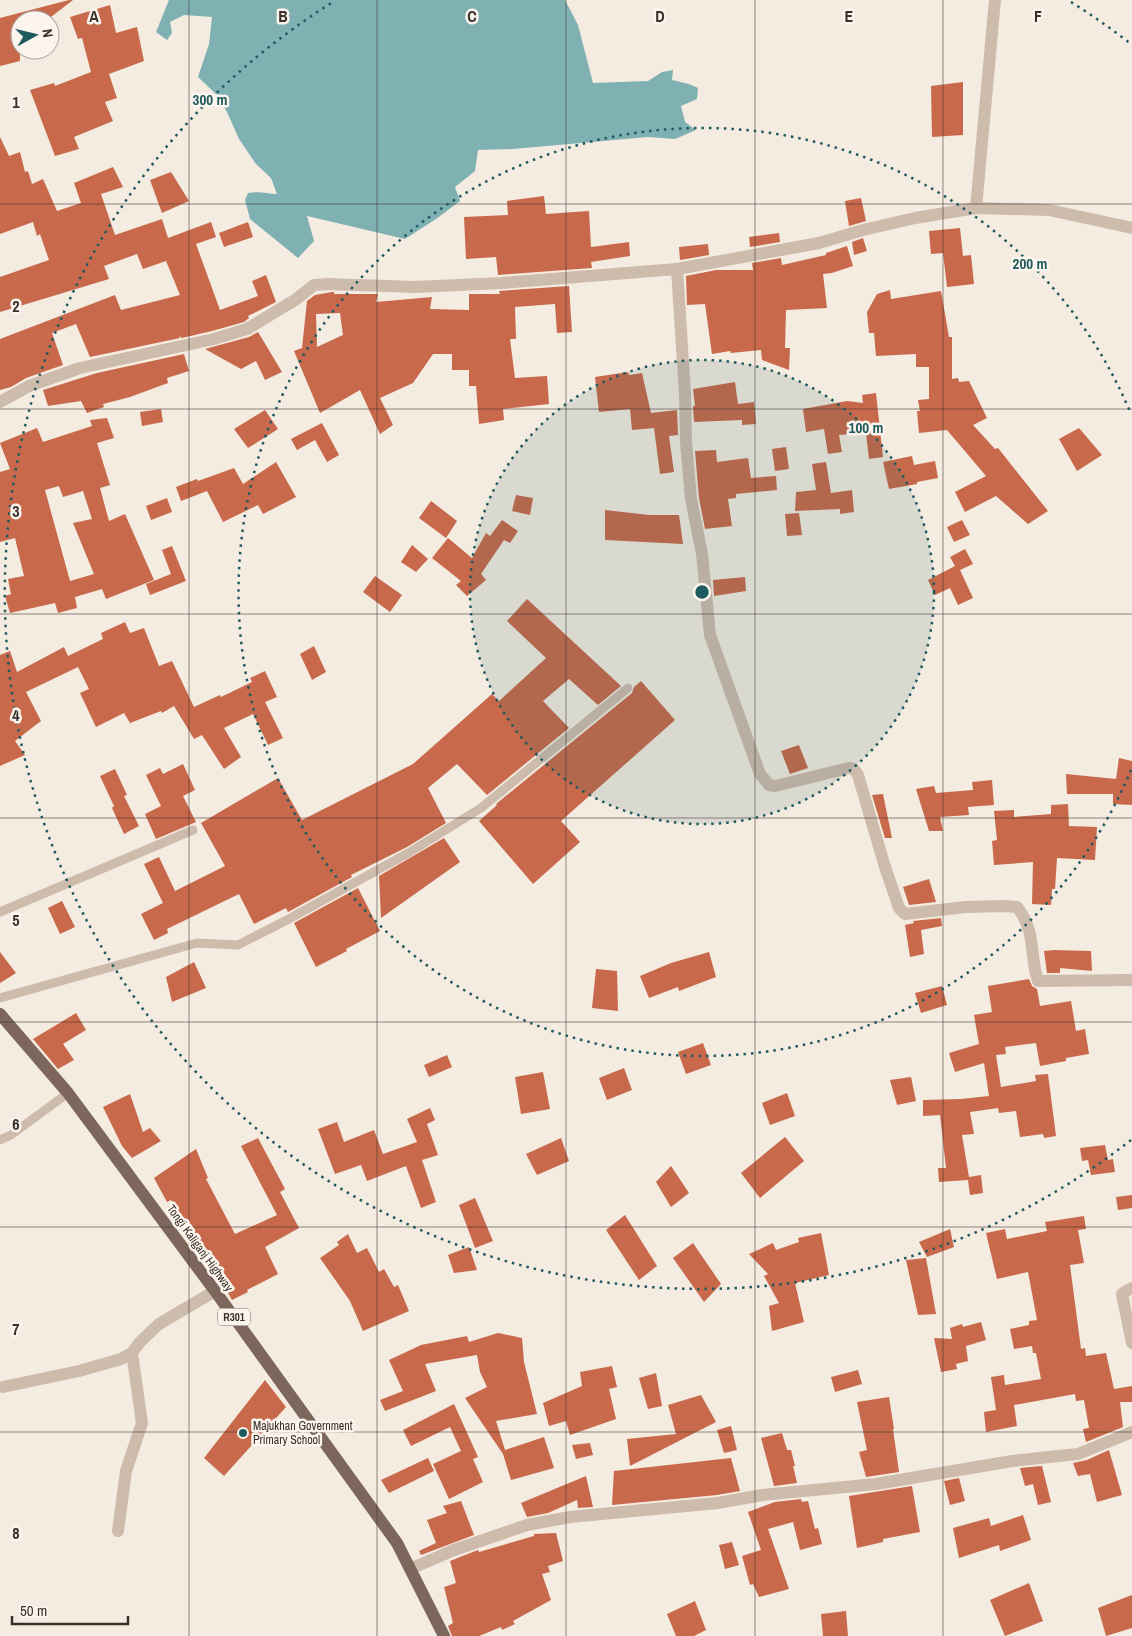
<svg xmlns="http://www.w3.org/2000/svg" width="1132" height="1636" font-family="'Archivo Narrow',sans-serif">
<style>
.water{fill:#7fb0b2}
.building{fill:#c8694b;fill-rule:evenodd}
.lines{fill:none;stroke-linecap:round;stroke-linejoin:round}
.service{stroke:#cdbbac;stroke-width:9}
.minor{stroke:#cdbbac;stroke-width:12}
.tertiary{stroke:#cdbbac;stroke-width:12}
.primary{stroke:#7d675c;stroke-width:12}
.grid{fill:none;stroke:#3b302b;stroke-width:1;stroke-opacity:0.55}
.ring{fill:none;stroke:#1f5a5e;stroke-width:2.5;stroke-dasharray:2.5 5}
.poi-dot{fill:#1f5a5e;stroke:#fbf5ee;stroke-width:2}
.labels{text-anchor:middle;stroke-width:5;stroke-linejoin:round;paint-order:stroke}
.shield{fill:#fbf5ee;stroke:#756b66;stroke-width:1}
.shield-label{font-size:11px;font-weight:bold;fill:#3b302b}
.street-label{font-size:12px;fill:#3b302b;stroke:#fbf5ee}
.poi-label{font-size:12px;fill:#3b302b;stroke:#fbf5ee;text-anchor:start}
.grid-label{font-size:16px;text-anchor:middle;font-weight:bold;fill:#3b302b;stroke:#fbf5ee;stroke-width:5;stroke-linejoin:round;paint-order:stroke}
.centre{fill:#1f5a5e;stroke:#fbf5ee;stroke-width:2.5}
.ring-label{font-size:15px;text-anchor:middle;font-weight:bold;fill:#1f5a5e;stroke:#fbf5ee;stroke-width:5;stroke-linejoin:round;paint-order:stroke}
</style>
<rect width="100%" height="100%" fill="#f4ebe1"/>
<path class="water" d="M169,0h396l13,25 15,58 55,-2 14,-9 11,-2 -1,10 17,4 9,4 -1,11 -16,7 4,16 11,8 -21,9 -27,-2 -135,12 -35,1 -3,21 -20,16 5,14 -24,18 -31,20 -98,-23 7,25 -16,17 -48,-39 -5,-19 3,-7c12,-2 19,1 29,1l-6,-16 -15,-14 -17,-25 -12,-27 -10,-17 -19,-18 11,-33 3,-27 -28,-2 -14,7 2,11 -5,7 -11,-8z"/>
<g class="building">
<path d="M69,0h4l-26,20h-27v41l-20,5v-48z"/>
<path d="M110,5l6,28 21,-6 7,34 -35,13 8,24 -12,4 8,19 -39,16 5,12 -24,7 -25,-66 24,-7 1,3 36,-14 -9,-34 -4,1 -8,-22z"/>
<path d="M963,82v53l-31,2 -1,-51z"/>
<path d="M0,137l9,19 11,-4 5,20 3,-1 4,13 11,-5 14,32 24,-8 -7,-20 39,-16 10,20 -22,7 14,41 47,-16 6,19 43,-16 5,15 -20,7 24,66 38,-14 -6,-15 14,-6 10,27 -28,14 1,2 -5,4 -32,9 -30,7 -3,-2 1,2 -90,19 -14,-33 -24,9 11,32 -37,13 -15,9 -11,3v-51l115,-44 6,15 59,-15 -14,-34 -23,8 -6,-15 -33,12 5,13 -109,33v-35l49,-17 -9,-26 -3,2 -4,-14 -33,12z"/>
<path d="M171,172l18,29 -27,12 -12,-33z"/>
<path d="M544,196l2,18 43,-3 2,36 38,-5 1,14 -39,6 1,6 -94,7 -2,-18 -30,2 -2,-42 44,-2 -1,-14z"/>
<path d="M861,198l5,23 -17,5 -4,-25z"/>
<path d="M248,222l5,15 -29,10 -5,-14z"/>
<path d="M960,228l3,28 8,-1 3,29 -27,3 -4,-34 -12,1 -2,-23z"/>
<path d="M779,233l1,9 -30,5 -1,-10z"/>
<path d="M863,238l4,13 -13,4 -2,-13z"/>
<path d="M708,244l1,11 -29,5 -1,-13z"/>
<path d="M847,246l6,20 -21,7 -9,1 4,34 -41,2 -1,38h5l-1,22 -27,-10 -1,-10 -30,3 -1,-2 -18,3 -7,-50 -18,1 -1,-29 30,-6h37l-1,-7 29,-5 1,7 44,-10v-2z"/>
<path d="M569,286l3,46 -15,1 -2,-29 -40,3 1,32h-6l5,39 32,-2 2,28 -46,5 1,11 -25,4 -3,-38h-7v-16h-17v-16h-19l-20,29 -33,15 13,27 -13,9 -20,-44 -40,23 -26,-62 8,-3 5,-47 8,-6 17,-3h2v2h44l-2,8 56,-5 -2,12 39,1v-16h31l-1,-3zM340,313l3,22 -26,12 -1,-33z"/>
<path d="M890,290l1,9 50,-8 8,46h3v42l6,-1 1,4 10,-1 18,37 -14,7 22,24 3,-1 50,63 -20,13 -32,-28 -31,16 -10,-20 31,-16 -39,-46 -28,3 -2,-22h3l-2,-11 11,-1v-32h-13v-13l-40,2 -2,-23h-5l-2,-21 10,-18z"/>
<path d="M258,332l24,40 -17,8 -9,-19 -15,8 -36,-20 44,-12z"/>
<path d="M184,354l5,17 -22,7 1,5 -38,14 -27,7 1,3 -17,6 -6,-12 -33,5 -5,-16 54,-17z"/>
<path d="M628,372l1,3 13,-2 9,40 26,-3 1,25 -9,1 5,36 -14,2 -6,-46 -22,2 -2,-21 -31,3 -4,-35z"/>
<path d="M735,382l3,22 16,-2 2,22 -14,1v-5l-48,2 -1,-16h2l-2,-17z"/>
<path d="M876,393l7,64 -14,2 -3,-26 -27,2 3,17 -14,2 -4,-25 -18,3 -3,-23 44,-8 16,2 -1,-8z"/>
<path d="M161,409l2,13 -21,4 -2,-14z"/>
<path d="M265,410l13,19 -30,19 -14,-19z"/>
<path d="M107,418l7,20 -17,5 13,42 -10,3 9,33 16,-7 29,66 -48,19 -4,-10 -27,8 2,11 -19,5 -3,-10 -45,10 -5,-17 6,-2 -3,-15 16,-3 -9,-38 -15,4v-70l10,-3 -10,-26 37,-15 6,14 49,-16 -2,-6zM59,486l4,11 20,-6 9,28 -19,4 21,51 -24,7 -25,-91z"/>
<path d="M322,423l17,32 -12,7 -12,-22 -18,10 -6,-11z"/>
<path d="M1079,428l23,27 -25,16 -18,-32z"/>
<path d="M786,447l3,22 -14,2 -3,-22z"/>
<path d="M716,450l1,12 31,-4 3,20 25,-2 1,14 -41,4v4l-8,1 4,27 -27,3 -6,-31 -4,-47z"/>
<path d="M912,456l2,9 21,-4 3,17 -21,4v2l-28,5 -6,-27z"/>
<path d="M276,462l20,35 -33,17 -5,-9 -35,17 -16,-31 -26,10 -5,-14 21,-8 1,2 36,-13 9,16z"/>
<path d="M826,462l5,31 21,-3 2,22 -14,2v-5l-45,2 1,-19 20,-2 -4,-26z"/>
<path d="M516,495l17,3 -3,17 -18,-4z"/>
<path d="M167,498l5,14 -21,8 -5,-14z"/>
<path d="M431,501l26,20 -11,17 -27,-20z"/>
<path d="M605,510l44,5h30l4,29 -78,-4z"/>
<path d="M799,513l3,22 -15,1 -2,-22z"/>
<path d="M502,520l16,11 -8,12 -6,-3 -23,34 5,6 -19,16 -11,-11 5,-4 -29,-23 16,-20 24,20 14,-25 4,3z"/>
<path d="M962,520l8,15 -16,7 -7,-15z"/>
<path d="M412,545l16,14 -12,13 -15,-10z"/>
<path d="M172,546l14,35 -36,14 -4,-11 25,-10 -9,-24z"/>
<path d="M965,549l8,15 -13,6 13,28 -15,7 -8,-17 -15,7 -7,-15 27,-14 -5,-9z"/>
<path d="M375,576l27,19 -12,17 -27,-20z"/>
<path d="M745,577l1,14 -32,5 -1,-16z"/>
<path d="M527,599l94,87 -23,19 -29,-26 -26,22 26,27 -82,67 -30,-31 -29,24 18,35 -39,24 -56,28 1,2 -64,35 -2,-4 -32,16 -15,-30 -72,35 1,4 -14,7 -13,-26 22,-11 -19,-39 15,-7 16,34 50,-25 -24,-43 77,-45 24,42 111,-56 79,-70 7,7 47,-43 -39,-37z"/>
<path d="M125,622l5,11 14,-5 15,38 13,-5 22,46 26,-12 1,2 31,-15 -2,-4 15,-7 12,26 -12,5 18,36 -15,7 -15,-31 -29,14 17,29 -17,12 -22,-34 -8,4 -20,-33 -12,7 -1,-2 -31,12 -6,-10 -28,14 -16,-34 9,-4 -11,-22 -52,25 15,29 -26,20 10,14 -25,11v-111l10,-4 7,21 47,-25 4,9 35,-17 -2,-6z"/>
<path d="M314,646l12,26 -14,8 -12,-26z"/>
<path d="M641,681l34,39 -114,101 19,21 -47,42 -54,-63 18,-16 -1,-1 136,-111 2,-6z"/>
<path d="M799,745l9,23 -18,6 -9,-23z"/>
<path d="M1119,758l13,3v44l-19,-1v-10h-46l-1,-20 50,5z"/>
<path d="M183,764l12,26 -12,6 13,26 -40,17 -11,-25 16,-8 -15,-31 14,-7 3,6z"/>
<path d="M115,769l12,26 -3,1 15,30 -15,8 -12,-26 2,-2 -14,-30z"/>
<path d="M992,780l2,25 -26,2 1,8 -29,2 3,14h-14l-13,-42 18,-3 2,7 37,-3 -1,-8z"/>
<path d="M883,794l9,44h-7l-13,-43z"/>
<path d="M1068,804l1,22 28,1 -2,33 -38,-2 -2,31h-3l-1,16 -19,-1 1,-42 -39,3 -2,-24 5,-1 -3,-29 20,-1v7l37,-3v-9z"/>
<path d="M444,838l16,24 -79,56 -2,-42z"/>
<path d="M929,879l7,23 -27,3 -6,-18z"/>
<path d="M358,888l22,43 -34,18 1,2 -31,16 -22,-44z"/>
<path d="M62,901l13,26 -15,7 -12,-26z"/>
<path d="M941,918l1,8 -21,4 3,24 -14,3 -5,-32 9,-2 -1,-2z"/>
<path d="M1054,950l37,1 1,20 -32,-3v5h-13l-3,-22z"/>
<path d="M0,952l16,21 -16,10z"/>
<path d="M709,952l7,25 -37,14 -1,-4 -29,11 -9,-22 31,-13z"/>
<path d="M194,962l12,26 -34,14 -6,-25z"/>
<path d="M596,969l21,2 1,40 -26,-3z"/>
<path d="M1029,979l3,7 5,3 3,17 31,-5 5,30 9,-2 4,25 -23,4v3l-26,5 -4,-23 -31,4 1,7 -10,1 5,32 35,-6 -1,-6 13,-1 8,62 -12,2 -1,-4 -23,3 -4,-26 -17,2 -1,-5 -28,4 4,22 -12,1 7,42 12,-2 2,18 -13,2 -2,-15 -29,2 -1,-14h8l-6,-53 -17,1v-16l38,-1 28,-3 -5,-33 -29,9 -6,-19 30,-9 -5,-29 18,-3 -4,-26z"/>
<path d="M942,986l5,19 -26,8 -6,-20z"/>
<path d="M76,1013l10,17 -23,14 11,16 -16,9 -25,-30z"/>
<path d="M703,1043l8,22 -25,9 -8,-22z"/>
<path d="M447,1055l5,12 -23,10 -5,-12z"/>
<path d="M624,1068l8,22 -25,10 -8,-22z"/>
<path d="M543,1072l7,37 -29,5 -6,-37z"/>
<path d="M911,1077l5,24 -19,4 -7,-25z"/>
<path d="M787,1093l8,23 -25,9 -8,-22z"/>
<path d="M130,1094l13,38 7,-4 11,13 -29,17 -10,-12 -19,-39z"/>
<path d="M430,1108l5,12 -8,4 11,31 -16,5 14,42 -15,6 -15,-42 -39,15 -6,-16 -26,9 -17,-45 19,-7 7,20 30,-12 9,24 34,-12 -10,-23z"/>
<path d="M785,1137l19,24 -44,37 -19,-25z"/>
<path d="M258,1138l27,51 -5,3 19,36 -34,19 13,27 -31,16 1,2 -16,8 -32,-56 -29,-44 -4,2 -13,-24 42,-29 12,29 -2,1 29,55 42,-19 -36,-69z"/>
<path d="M561,1138l8,23 -32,14 -11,-21z"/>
<path d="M1105,1145l3,15 5,-1 2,13 -24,3 -3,-15 -6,1 -2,-13z"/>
<path d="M671,1166l18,27 -18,14 -15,-25z"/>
<path d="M1132,1195v13l-14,2 -2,-13z"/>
<path d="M475,1198l18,43 -18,7 -16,-43z"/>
<path d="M625,1215l32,51 -18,14 -33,-50z"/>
<path d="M1084,1216l2,13 -8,1 6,33 -14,2 11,84 4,-1 1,8 20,-3 8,36 18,-3v16h-12l3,25 -37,15 -3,-13 6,-1 -5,-28 -8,1 -1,-7 -61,11 3,21 -31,6 -2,-20 12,-2 -5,-33 13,-2 1,10 36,-6 -5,-26h-3l-1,-7 -18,3 -4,-20 19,-4v-4l8,-1 -9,-48 -31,7 -11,-46 19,-4 2,10 40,-8 -2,-9z"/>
<path d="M950,1229l4,18 -27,10 -8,-15z"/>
<path d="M821,1233l8,42 -34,8 9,39 -32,9 -3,-25 10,-3 -15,-27 4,-2 -19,-20 24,-11 3,7 23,-8 -1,-4z"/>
<path d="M348,1234l9,19 10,-5 12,24 5,-3 10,18 4,-2 11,26 -46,20 -13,-30 -30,-43 19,-13 -2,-3z"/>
<path d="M693,1243l28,41 -17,18 -31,-44z"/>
<path d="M469,1247l8,23 -23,3 -6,-18z"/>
<path d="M926,1258l10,56 -18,1 -12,-55z"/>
<path d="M981,1322l5,18 -20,6 2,15 -12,3 1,5 -16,3 -7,-34 18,1 -2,-11 12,-4 1,3z"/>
<path d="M498,1333l24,5 2,24 13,52 -41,7 9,29 39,-13 10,31 -43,12 -8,-26 -38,-56 22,-11 -7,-15 -3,-17 -52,9 11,27 -51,20 -5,-11 23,-9 -14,-31 32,-15 46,-9 2,6z"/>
<path d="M612,1366l5,21 -8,2 7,30 -46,16 -4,-14 -17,5 -6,-23 39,-17 -2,-14z"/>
<path d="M858,1370l4,14 -27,8 -4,-15z"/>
<path d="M656,1373l6,33 -14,3 -9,-31z"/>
<path d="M265,1380l21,27 -62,69 -20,-18z"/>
<path d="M701,1395l15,27 -86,44 -3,-27 49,-5 -8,-29z"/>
<path d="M889,1397l5,32h-1l6,43 -33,5 -7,-25 8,-2 -10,-48z"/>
<path d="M454,1404l24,53 -5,2 10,23 -34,17 -16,-35 28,-13 -11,-24 -39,19 -8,-16z"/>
<path d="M731,1426l6,24 -13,3 -7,-23z"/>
<path d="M782,1433l5,17h4l4,16h-2l4,17 -23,3 -13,-48z"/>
<path d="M590,1443l3,12 -17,4 -4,-14z"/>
<path d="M1109,1450l13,45 -25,7 -7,-28 -12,2 -5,-13 14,-3z"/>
<path d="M428,1458l6,13 -45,22 -8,-13z"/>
<path d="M731,1458l9,33 -23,4 -105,10 2,-34z"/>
<path d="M1042,1466l9,36 -13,3 -5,-21 -8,2 -5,-18z"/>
<path d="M586,1476l7,31 -15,1 -1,-8 -29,13 -21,4 -6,-14z"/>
<path d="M959,1478l6,23 -15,4 -6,-24z"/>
<path d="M912,1486l8,46 -37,7v3l-26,6 -8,-52z"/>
<path d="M801,1499l1,3 6,-1 7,28 3,-1 4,16 -22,6 -7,-28 -25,7 21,60 -30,8 -6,-13 -3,1 -8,-29 19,-6 -13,-38 27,-10z"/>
<path d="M461,1501l13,34 -53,20 -2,-4 17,-8 -9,-23 20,-7 -4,-7z"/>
<path d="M1023,1515l8,25 -31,11 -1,-6 -40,13 -6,-30 36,-10 2,8z"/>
<path d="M556,1533l7,28 -15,5 2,6 -8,2 9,26 -38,21 2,3 -13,6 -1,-3 -22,9h-27l-4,-10 5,-3 -9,-36 12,-4 -6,-22 28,-11 1,2 55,-16v-2z"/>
<path d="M732,1542l7,23 -14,4 -6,-24z"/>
<path d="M1029,1583l14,38 -38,15 -15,-36z"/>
<path d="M1132,1595v33l-26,8 -8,-28z"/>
<path d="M695,1601l11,29 -12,6h-18l-9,-22z"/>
<path d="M846,1611l2,25h-25l-2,-22z"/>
</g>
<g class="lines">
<g class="service">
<path d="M0,912l193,-82"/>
<path d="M0,998l197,-55 41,2 49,-25 123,-68 71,-44 147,-120"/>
<path d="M0,1140l11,-5 57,-42"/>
</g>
<g class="minor">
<path d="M677,269l8,125 1,48 5,57 11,55 8,81 50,139 9,11 6,1 74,-18 5,1 4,6 27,92 14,41 6,6 61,-7 38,-1 13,1c20,25 12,48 21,74l94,-1"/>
<path d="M0,402l29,-16 51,-18 134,-29 33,-10 48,-29 19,-15 14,-1 87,3 87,-4 175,-14 142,-26 44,-13 52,-12 61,-10 73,2 83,18"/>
<path d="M1132,1288l-6,3 -4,3 10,49"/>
<path d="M3,1387l76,-16 42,-12 11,-6 8,-11 19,-18 56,-33"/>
<path d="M118,1531l8,-60 16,-48 -10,-70"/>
<path d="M410,1569l44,-19 73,-25 43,-8 148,-14 44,-8 114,-11 136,-23 66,-7 54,-22"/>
</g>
<path class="tertiary" d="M976,208l19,-208"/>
<path class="primary" d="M0,1014l68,79 147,198 182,252 47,93"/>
</g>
<path class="grid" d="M189,0v1636M377,0v1636M566,0v1636M755,0v1636M943,0v1636M0,204h1132M0,409h1132M0,614h1132M0,818h1132M0,1022h1132M0,1227h1132M0,1432h1132"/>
<circle cx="702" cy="592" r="232" fill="#1f5a5e" fill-opacity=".12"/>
<g class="ring">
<circle cx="702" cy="592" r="232"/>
<path d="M1131 770A464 464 0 1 1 1131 414"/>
<path d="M1131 1140A696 696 0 1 1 333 2M1071 2A696 696 0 0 1 1131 44"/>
</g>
<circle class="poi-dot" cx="243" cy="1433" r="5"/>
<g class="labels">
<rect class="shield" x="218" y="1308.5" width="32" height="17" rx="4"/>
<g class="shield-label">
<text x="234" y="1321">R301</text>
</g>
<g class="street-label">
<text transform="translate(200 1248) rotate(54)" y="4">Tongi Kaliganj Highway</text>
</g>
<g class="poi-label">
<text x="253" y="1430">Majukhan Government<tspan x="253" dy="14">Primary School</tspan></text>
</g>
</g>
<g class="grid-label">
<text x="94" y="22">A</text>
<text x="283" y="22">B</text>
<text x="472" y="22">C</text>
<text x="660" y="22">D</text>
<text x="849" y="22">E</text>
<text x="1038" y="22">F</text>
<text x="16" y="108">1</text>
<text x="16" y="312">2</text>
<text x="16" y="517">3</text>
<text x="16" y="721">4</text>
<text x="16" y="926">5</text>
<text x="16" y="1130">6</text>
<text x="16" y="1335">7</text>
<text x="16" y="1539">8</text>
</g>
<circle cx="702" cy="592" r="8" class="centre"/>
<g class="ring-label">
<text x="210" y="105">300 m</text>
<text x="1030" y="269">200 m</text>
<text x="866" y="433">100 m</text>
</g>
<g transform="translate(35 35) rotate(82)"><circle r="24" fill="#fbf5ee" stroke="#aea6a0"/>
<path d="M0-4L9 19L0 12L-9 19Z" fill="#1f5a5e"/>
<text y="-8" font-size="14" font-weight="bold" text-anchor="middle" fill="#3b302b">N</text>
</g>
<path d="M12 1616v8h116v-8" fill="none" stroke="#3b302b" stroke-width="2.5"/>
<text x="20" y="1616" font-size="15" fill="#3b302b" stroke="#fbf5ee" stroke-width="4" paint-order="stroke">50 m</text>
</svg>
